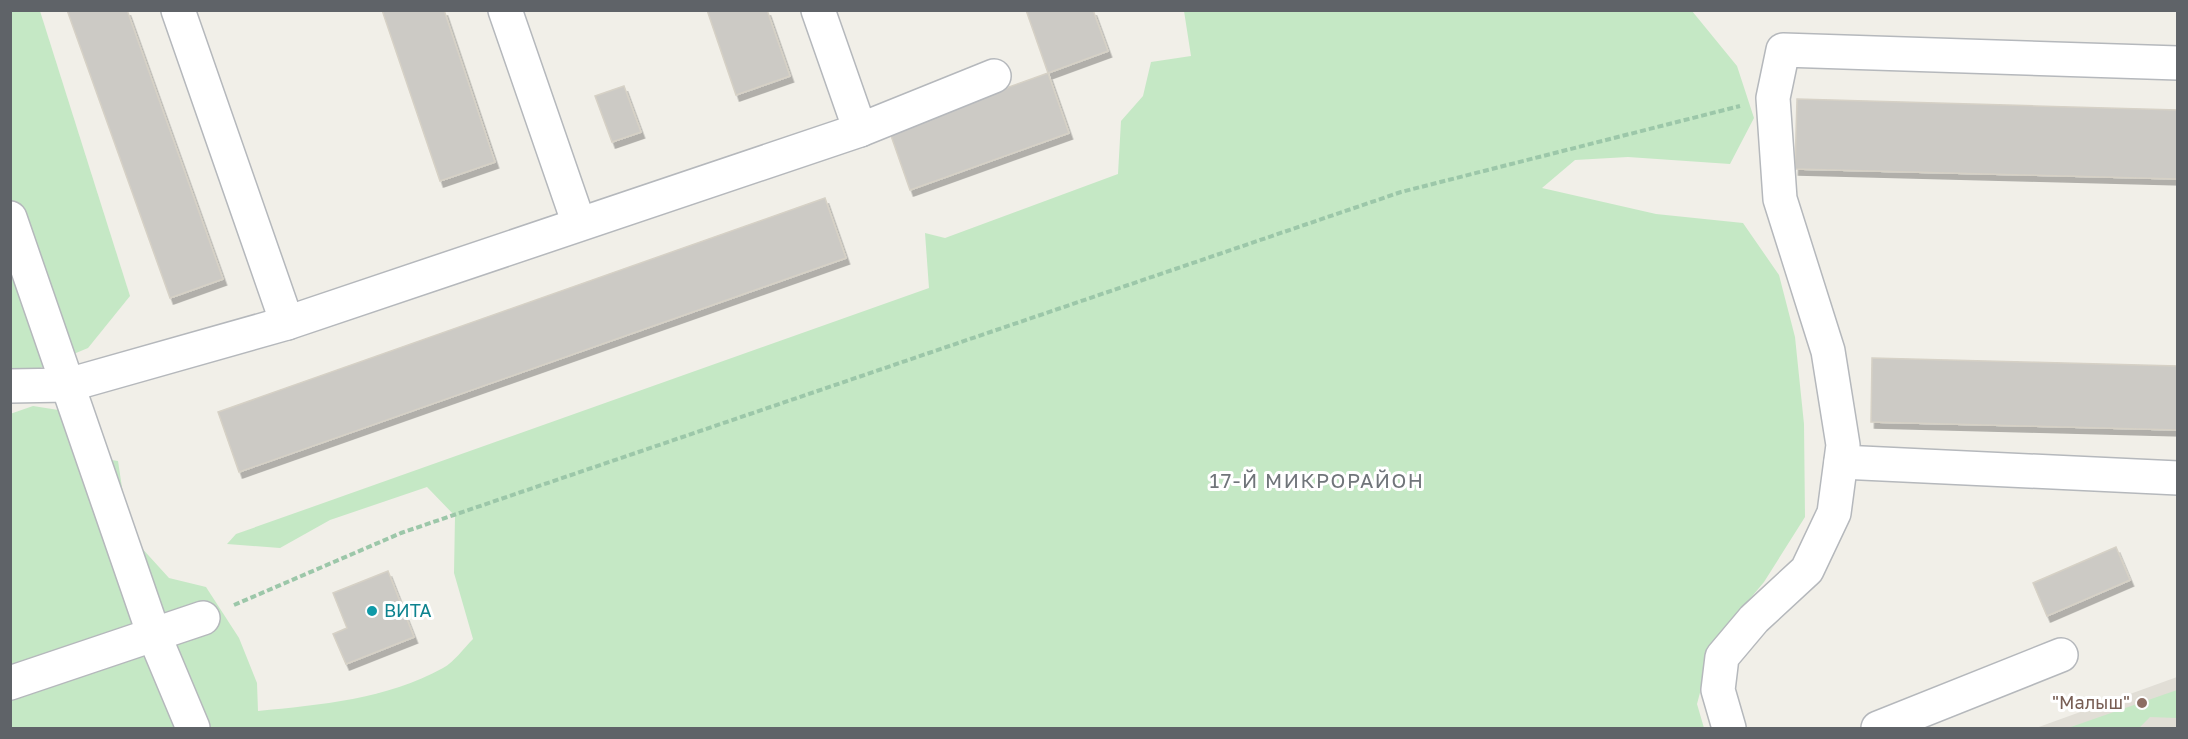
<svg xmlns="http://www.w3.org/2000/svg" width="2188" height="739" font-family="'Golos Text',sans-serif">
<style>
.education{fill:#e1ded6}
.green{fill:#c5e8c5}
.building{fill:#cccac5;stroke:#d6d1c6;stroke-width:1.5;filter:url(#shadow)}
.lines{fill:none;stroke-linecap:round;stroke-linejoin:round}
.minor-casing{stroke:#b5b8bc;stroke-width:36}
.path{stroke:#9cc7a9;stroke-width:4;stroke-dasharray:6 3;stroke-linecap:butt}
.minor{stroke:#fff;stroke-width:33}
.culture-dot{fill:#0f9aa8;stroke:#fff;stroke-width:2}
.education-dot{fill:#8d6e63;stroke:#fff;stroke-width:2}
.labels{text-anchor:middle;stroke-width:6;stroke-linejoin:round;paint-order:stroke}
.culture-label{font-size:18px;fill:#0d838f;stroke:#fff;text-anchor:start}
.education-label{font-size:18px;fill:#785e54;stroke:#fff;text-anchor:end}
.neighbourhood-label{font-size:20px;letter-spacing:1.5px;fill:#70757a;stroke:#fff}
</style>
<defs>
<filter id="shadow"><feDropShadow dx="3.5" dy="6" stdDeviation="0" flood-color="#0004"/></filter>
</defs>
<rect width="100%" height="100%" fill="#f1efe8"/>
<path class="education" d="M2177,677v51h-141z"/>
<g class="green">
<path d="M11,11h29l90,285 -42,52 -77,32z"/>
<path d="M1184,11h508l45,55 17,52 -24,46 -102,-7 -53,3 -33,28 114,26 87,9 36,52 16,62 9,87 1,93 -41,65 -51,61 -16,61 7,24h-1693l-1,-314 23,-8 38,6 15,44 32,5 11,73 40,44 37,9 33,51 18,45 1,28c62,-6 129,-12 185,-43 11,-6 21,-20 30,-29l-19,-66 1,-57 -28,-29 -97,33 -50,28 -53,-4 9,-10 693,-246 -4,-55 20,5 173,-64 3,-53 22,-25 8,-34 40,-6z"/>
<path d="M2177,690v28l-27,-1 -11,11h-71z"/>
</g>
<g class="building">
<path d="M67,10h60l96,269 -53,19z"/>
<path d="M382,10h62l51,152 -55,19z"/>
<path d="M707,10h60l23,66 -54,19z"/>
<path d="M1026,10h67l15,41 -60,22z"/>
<path d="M1048,73l21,60 -159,57 -21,-60z"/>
<path d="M624,86l17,46 -29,10 -17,-46z"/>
<path d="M1797,99l381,11v69l-383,-10z"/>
<path d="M825,198l21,60 -607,214 -21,-60z"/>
<path d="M1872,358l306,8v64l-307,-8z"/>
<path d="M2116,547l14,33 -83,36 -14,-33z"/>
<path d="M388,571l26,66 -68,27 -13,-30 14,-6 -14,-35z"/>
</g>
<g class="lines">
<g class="minor-casing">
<g id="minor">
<path d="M178,10l109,313"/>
<path d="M505,10l74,214"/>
<path d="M818,10l42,120"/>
<path d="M10,218l144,417 39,93"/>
<path d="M10,386l58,-1 219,-62 573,-193 134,-54"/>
<path d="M1841,462l337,16"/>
<path d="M10,683l193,-65"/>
<path d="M1729,728l-11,-38 4,-33 32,-38 53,-49 27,-57 9,-68 -15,-94 -48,-152 -7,-101 10,-48 395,13"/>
<path d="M1878,728l183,-73"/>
</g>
</g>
<path class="path" d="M234,605l167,-72 1000,-341 339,-86"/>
<use href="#minor" class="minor"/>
</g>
<circle class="culture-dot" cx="372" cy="611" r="6"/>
<circle class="education-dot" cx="2142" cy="703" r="6"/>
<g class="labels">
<g class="culture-label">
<text x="384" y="617">ВИТА</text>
</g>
<g class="education-label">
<text x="2130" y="709">"Малыш"</text>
</g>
<g class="neighbourhood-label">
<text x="1317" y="488">17-Й МИКРОРАЙОН</text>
</g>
</g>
<rect width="2188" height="739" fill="none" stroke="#5f6368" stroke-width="24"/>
</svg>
